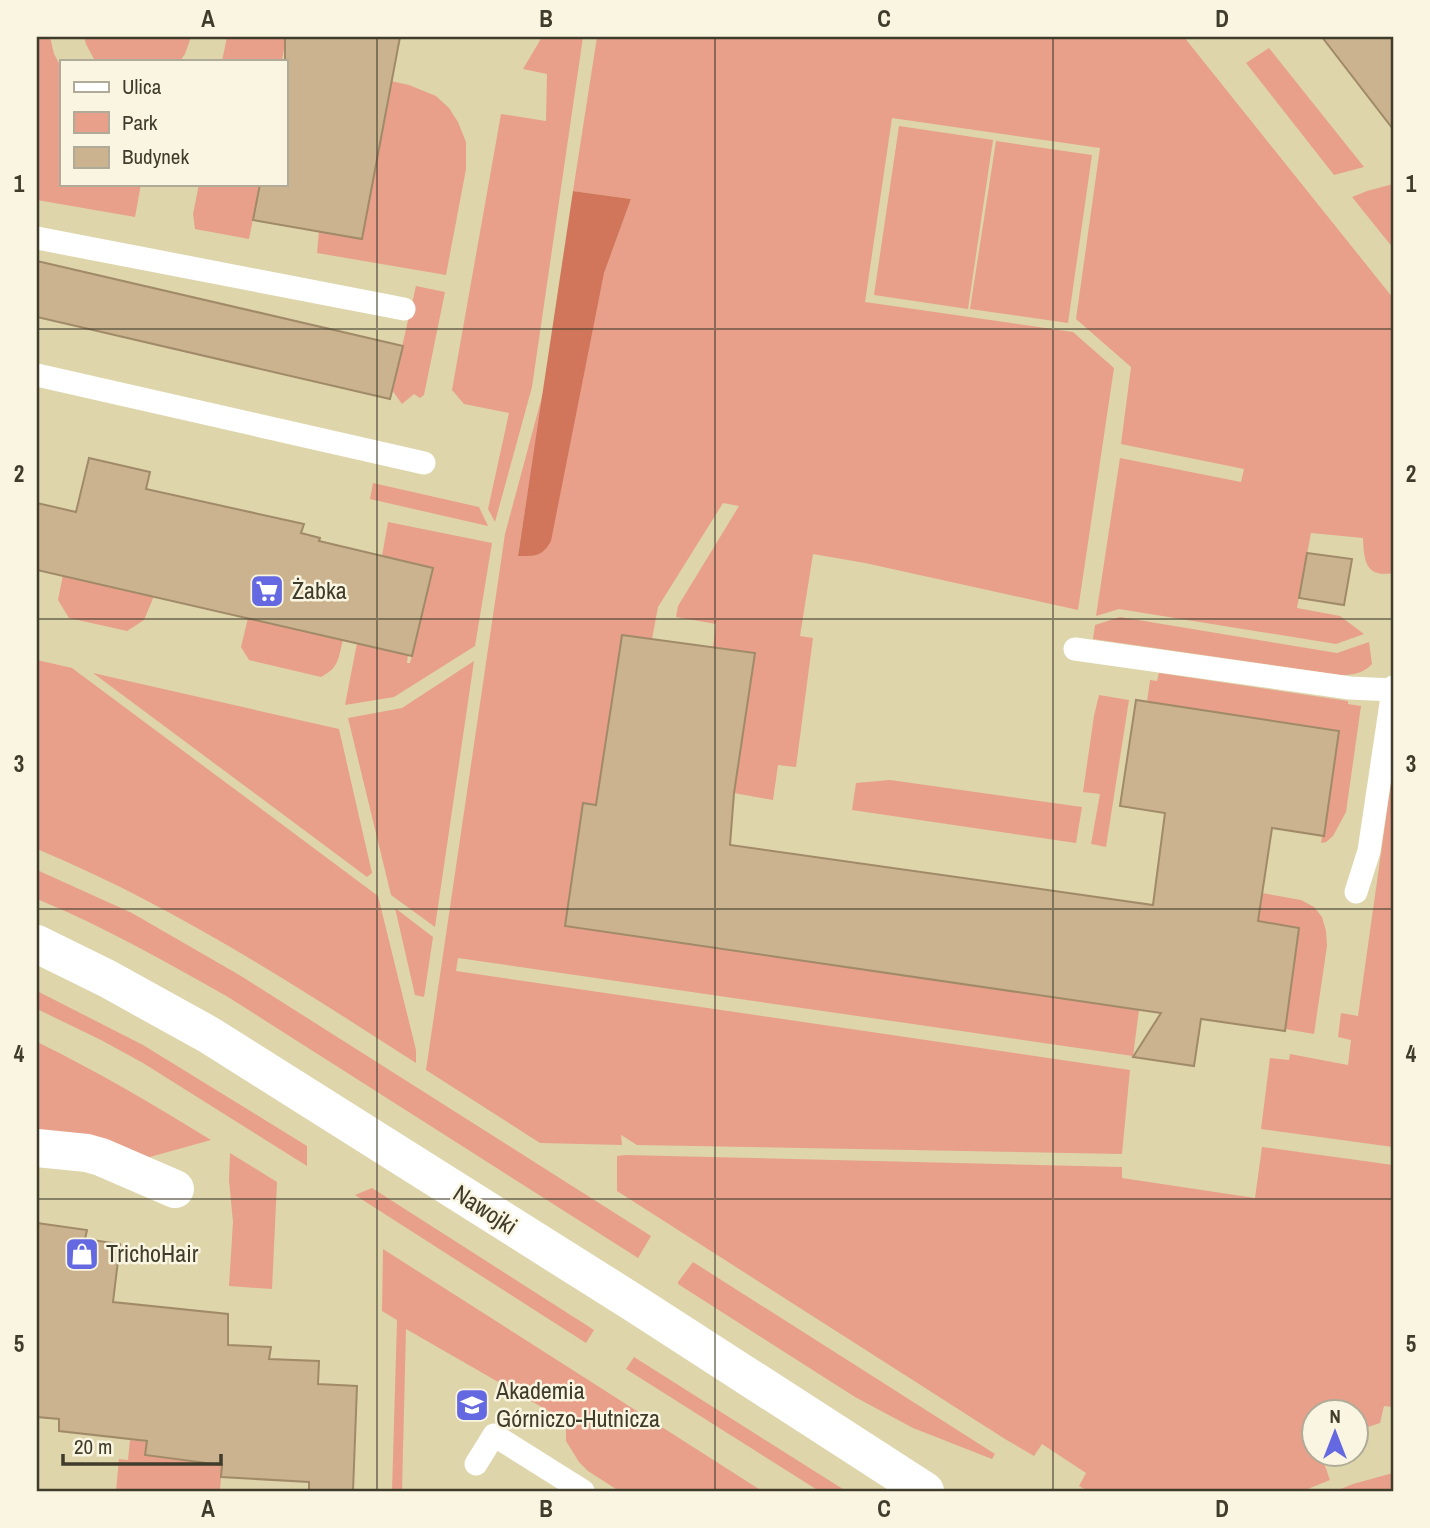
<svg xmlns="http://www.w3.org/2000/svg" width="1430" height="1528" font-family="'Archivo Narrow',sans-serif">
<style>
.green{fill:#e8a08a}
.forest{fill:#d1765b}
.building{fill:#cbb38f;stroke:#a18a68;stroke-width:2}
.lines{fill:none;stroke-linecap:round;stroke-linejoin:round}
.service{stroke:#fff;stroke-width:23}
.minor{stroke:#fff;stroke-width:38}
.secondary{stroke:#fff;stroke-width:38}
.grid{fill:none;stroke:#3f3c2b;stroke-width:2;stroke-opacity:0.55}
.labels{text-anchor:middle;stroke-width:5;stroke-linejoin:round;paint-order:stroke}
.poi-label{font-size:24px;fill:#3f3c2b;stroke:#faf5e0;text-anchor:start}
.street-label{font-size:24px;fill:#3f3c2b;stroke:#faf5e0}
.neatline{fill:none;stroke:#3f3c2b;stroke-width:2.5}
.grid-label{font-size:23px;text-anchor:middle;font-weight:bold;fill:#3f3c2b}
</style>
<rect width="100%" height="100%" fill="#ded5ab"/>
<g class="green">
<path d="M37,37h13l4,17 7,13v117h80l-6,33 -98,-17z"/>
<path d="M84,37h107l-6,17 -5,7h-85l-9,-17z"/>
<path d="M227,37h59l-4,24h-60z"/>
<path d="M542,37h41l-51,350 -37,135 -7,-13 21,-96 -45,-9 -12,-14 49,-276 45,7 1,-47 -24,-5z"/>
<path d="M597,37h587l209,261v275c-28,5 -29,-13 -30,-35l-52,-5 -14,75 43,8 24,18 -28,10 -217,-35 -23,7 24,-158 121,24 3,-13 -123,-25 10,-77 -55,-48 24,-171 -208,-30 -27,184 208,30 41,36 -36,242 -213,-47 -52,-9 -13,82 13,2 -17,129 -18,-2 -5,35 -39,-7 21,-139 -42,-7 3,-23 -40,-7 2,-11 61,-100 -16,-3 -65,104 -6,32 -30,-4 -22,146 17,27 -34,-5 -18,123 574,84 -6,46 -675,-98 -2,13 674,99 -8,84 -485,-9 -16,-10 1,10 -82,-2 -114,-73 79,-536 39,-145 -26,166 86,-283 27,-73 -58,-8z"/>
<path d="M1269,48l95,119 -30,8 -88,-112z"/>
<path d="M391,81l18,4 27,11 13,12 9,14 8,20v27l-20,106 -129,-22 2,-22 43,8z"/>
<path d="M899,126l94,14 -25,169 -94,-14z"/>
<path d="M996,141l96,14 -24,168 -98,-14z"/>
<path d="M199,184h61l-11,55 -54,-10 -2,-15z"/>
<path d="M1393,184v64l-41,-51 15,-6z"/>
<path d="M416,286l29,6 -21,103 -4,3 -6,-4 -12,10 -10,-14z"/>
<path d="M373,483l106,24 9,19 -118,-27z"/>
<path d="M388,522l104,21 -17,103 -81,51 -49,8 12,-62 51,12 -1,8h3l23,-95 -51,-12z"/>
<path d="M63,575l91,21 -10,24 -17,11 -58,-13 -11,-18z"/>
<path d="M1120,617l217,36 32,-11 3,22c-8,9 -19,11 -31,11l-248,-36 2,-14z"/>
<path d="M248,618l95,22c-5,19 -4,28 -22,37l-72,-17 -8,-13z"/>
<path d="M37,660l35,8 306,228 38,154v13c-123,-79 -244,-158 -379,-214z"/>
<path d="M474,661l-39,266 -44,-32 -43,-177 54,-10z"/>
<path d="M93,673l246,56 33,144 -5,4z"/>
<path d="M1159,673l189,28v3l13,2 -15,106 -13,24 -7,6 -5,1 1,-7 2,-1 15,-104 -192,-29 3,-22 7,1z"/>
<path d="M1099,695l30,5 -23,147 -15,-3 9,-50 -17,-2 11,-76z"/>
<path d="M1393,768v379l-132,-18 9,-71 19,2 1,-6 58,11 3,-25 -13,-3 3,-24 17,3z"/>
<path d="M890,780l192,27 -6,36 -224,-33 4,-27z"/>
<path d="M37,870l95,43 109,63 410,260 -13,22 -410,-261c-62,-35 -125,-71 -191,-98z"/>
<path d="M1245,890l56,10 13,7 8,10 4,14 1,15 -13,88 -29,-5 -69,-114z"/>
<path d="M395,908l38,29 -9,60 -9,-2z"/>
<path d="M37,991l106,54 164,101v20l-164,-103 -42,-23 -64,-31z"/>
<path d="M37,1042c60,29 117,63 174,98l-72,20 -102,-30z"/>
<path d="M1262,1147l131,18v242l-9,-1 -4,17 -12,4 -5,18 -6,2 -1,-35h-42v42l22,1 -13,5 7,20 -27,11h-215l-9,-5 7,-13 -44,-29 -8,12 -29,-17 -388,-248v-35l8,-1 497,12v11l133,20z"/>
<path d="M230,1153l47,29 -5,107 -43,-3 4,-64 -4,-42z"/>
<path d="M372,1188l222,142 -8,13 -231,-148z"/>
<path d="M383,1249l379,242h-143l-31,-20 -9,-9 -13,-21v-20l-160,-92 -4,162h-10l5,-171 -15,-9z"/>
<path d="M693,1262l302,192 -3,5 -79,-31 -58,-31 -177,-113v-2z"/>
<path d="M634,1357l212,134h-27l-193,-122z"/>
<path d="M130,1440l17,2 -2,13 39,5 39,-10 -3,41h-104l3,-32 9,1z"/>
<path d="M1393,1473l-1,18h-56l17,-7z"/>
</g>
<path class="forest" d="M573,191l58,8 -27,74 -53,268c-9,16 -16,15 -33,15z"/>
<g class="building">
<path d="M285,37h115l-38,202 -109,-19 7,-36h25z"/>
<path d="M1322,37h71v92z"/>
<path d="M37,261l366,85 -13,53 -353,-82z"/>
<path d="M89,458l61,14 -4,17 158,35 -3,9 19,5 -1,3 114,27 -21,88 -375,-86v-67l39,9z"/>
<path d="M1307,553l45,6 -8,46 -45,-7z"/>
<path d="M622,635l133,18 -21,140 -4,52 423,60 12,-92 -45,-7 16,-106 203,31 -15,105 -52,-8 -14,93 41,7 -14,103 -84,-12 -7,47 -61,-9 28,-44 -596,-87 18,-123 13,2z"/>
<path d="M37,1223l50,7 -2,9 35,5 -7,58 115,12v31l43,2 -2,12 50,2 -1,23 39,2 -4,105h-44v-9l-88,-5 1,-12 -77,-10 2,-14 -88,-10v-12l-22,-2z"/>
</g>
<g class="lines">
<g class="service">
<path d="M37,238l367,71"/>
<path d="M37,375l387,88"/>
<path d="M1075,649l275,39 43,2v-3"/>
<path d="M1356,892l13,-41 24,-161"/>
<path d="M476,1464l18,-29 89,56"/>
</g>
<path class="minor" d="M37,1148l50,5 14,4 74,32"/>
<path class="secondary" d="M37,944l71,35 101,56 428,270 288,186"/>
</g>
<path class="grid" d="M377,37v1454M715,37v1454M1053,37v1454M37,329h1356M37,619h1356M37,909h1356M37,1199h1356"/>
<defs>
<g id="supermarket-square" transform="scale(1.75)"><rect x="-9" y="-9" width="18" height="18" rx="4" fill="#6469e2" stroke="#faf5e0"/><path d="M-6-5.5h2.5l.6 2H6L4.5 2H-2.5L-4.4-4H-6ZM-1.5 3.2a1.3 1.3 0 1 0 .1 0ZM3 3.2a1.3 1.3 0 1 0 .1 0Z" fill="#fff"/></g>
<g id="shop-square" transform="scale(1.75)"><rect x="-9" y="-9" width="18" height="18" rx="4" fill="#6469e2" stroke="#faf5e0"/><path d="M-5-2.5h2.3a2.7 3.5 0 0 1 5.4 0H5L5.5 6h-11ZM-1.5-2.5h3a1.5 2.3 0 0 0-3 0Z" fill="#fff"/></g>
<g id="university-square" transform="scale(1.75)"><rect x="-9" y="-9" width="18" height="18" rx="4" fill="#6469e2" stroke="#faf5e0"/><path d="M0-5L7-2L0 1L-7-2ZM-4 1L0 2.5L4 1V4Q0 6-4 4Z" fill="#fff"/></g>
</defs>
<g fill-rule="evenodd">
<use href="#supermarket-square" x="267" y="591"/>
<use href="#shop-square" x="82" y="1254"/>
<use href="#university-square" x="472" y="1405"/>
</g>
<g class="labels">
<g class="poi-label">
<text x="292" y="599">Żabka</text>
<text x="106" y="1262">TrichoHair</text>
<text x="496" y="1399">Akademia<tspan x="496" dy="28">Górniczo-Hutnicza</tspan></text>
</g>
<g class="street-label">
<text transform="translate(485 1210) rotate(33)" y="8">Nawojki</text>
</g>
</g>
<rect width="1430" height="1528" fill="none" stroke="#faf5e0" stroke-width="77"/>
<rect x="60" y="60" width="228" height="126" fill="#faf5e0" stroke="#afab98" stroke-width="2"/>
<rect x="74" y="82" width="35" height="10" fill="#ffffff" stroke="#afab98" stroke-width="2"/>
<text x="122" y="94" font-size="21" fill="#3f3c2b">Ulica</text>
<rect x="74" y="112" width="35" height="21" fill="#e8a08a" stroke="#afab98" stroke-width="2"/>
<text x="122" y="130" font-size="21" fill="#3f3c2b">Park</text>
<rect x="74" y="147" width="35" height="21" fill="#cbb38f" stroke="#afab98" stroke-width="2"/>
<text x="122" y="164" font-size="21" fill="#3f3c2b">Budynek</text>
<g transform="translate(1335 1433)"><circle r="33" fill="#faf5e0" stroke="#afab98" stroke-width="2"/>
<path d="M0-5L12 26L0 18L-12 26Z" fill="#6469e2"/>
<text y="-10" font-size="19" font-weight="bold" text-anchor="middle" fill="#3f3c2b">N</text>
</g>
<path d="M63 1454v10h158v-10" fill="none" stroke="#3f3c2b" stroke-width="3.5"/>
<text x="74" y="1454" font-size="21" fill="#3f3c2b" stroke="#faf5e0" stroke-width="5" paint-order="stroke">20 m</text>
<rect x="38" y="38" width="1354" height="1452" class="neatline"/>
<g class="grid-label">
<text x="208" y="27">A</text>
<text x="546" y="27">B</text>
<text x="884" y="27">C</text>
<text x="1222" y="27">D</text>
<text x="19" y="192">1</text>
<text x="1411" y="192">1</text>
<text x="19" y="482">2</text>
<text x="1411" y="482">2</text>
<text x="19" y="772">3</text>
<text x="1411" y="772">3</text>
<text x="19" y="1062">4</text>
<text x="1411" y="1062">4</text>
<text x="19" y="1352">5</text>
<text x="1411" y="1352">5</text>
<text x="208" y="1517">A</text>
<text x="546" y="1517">B</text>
<text x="884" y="1517">C</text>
<text x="1222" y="1517">D</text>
</g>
</svg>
